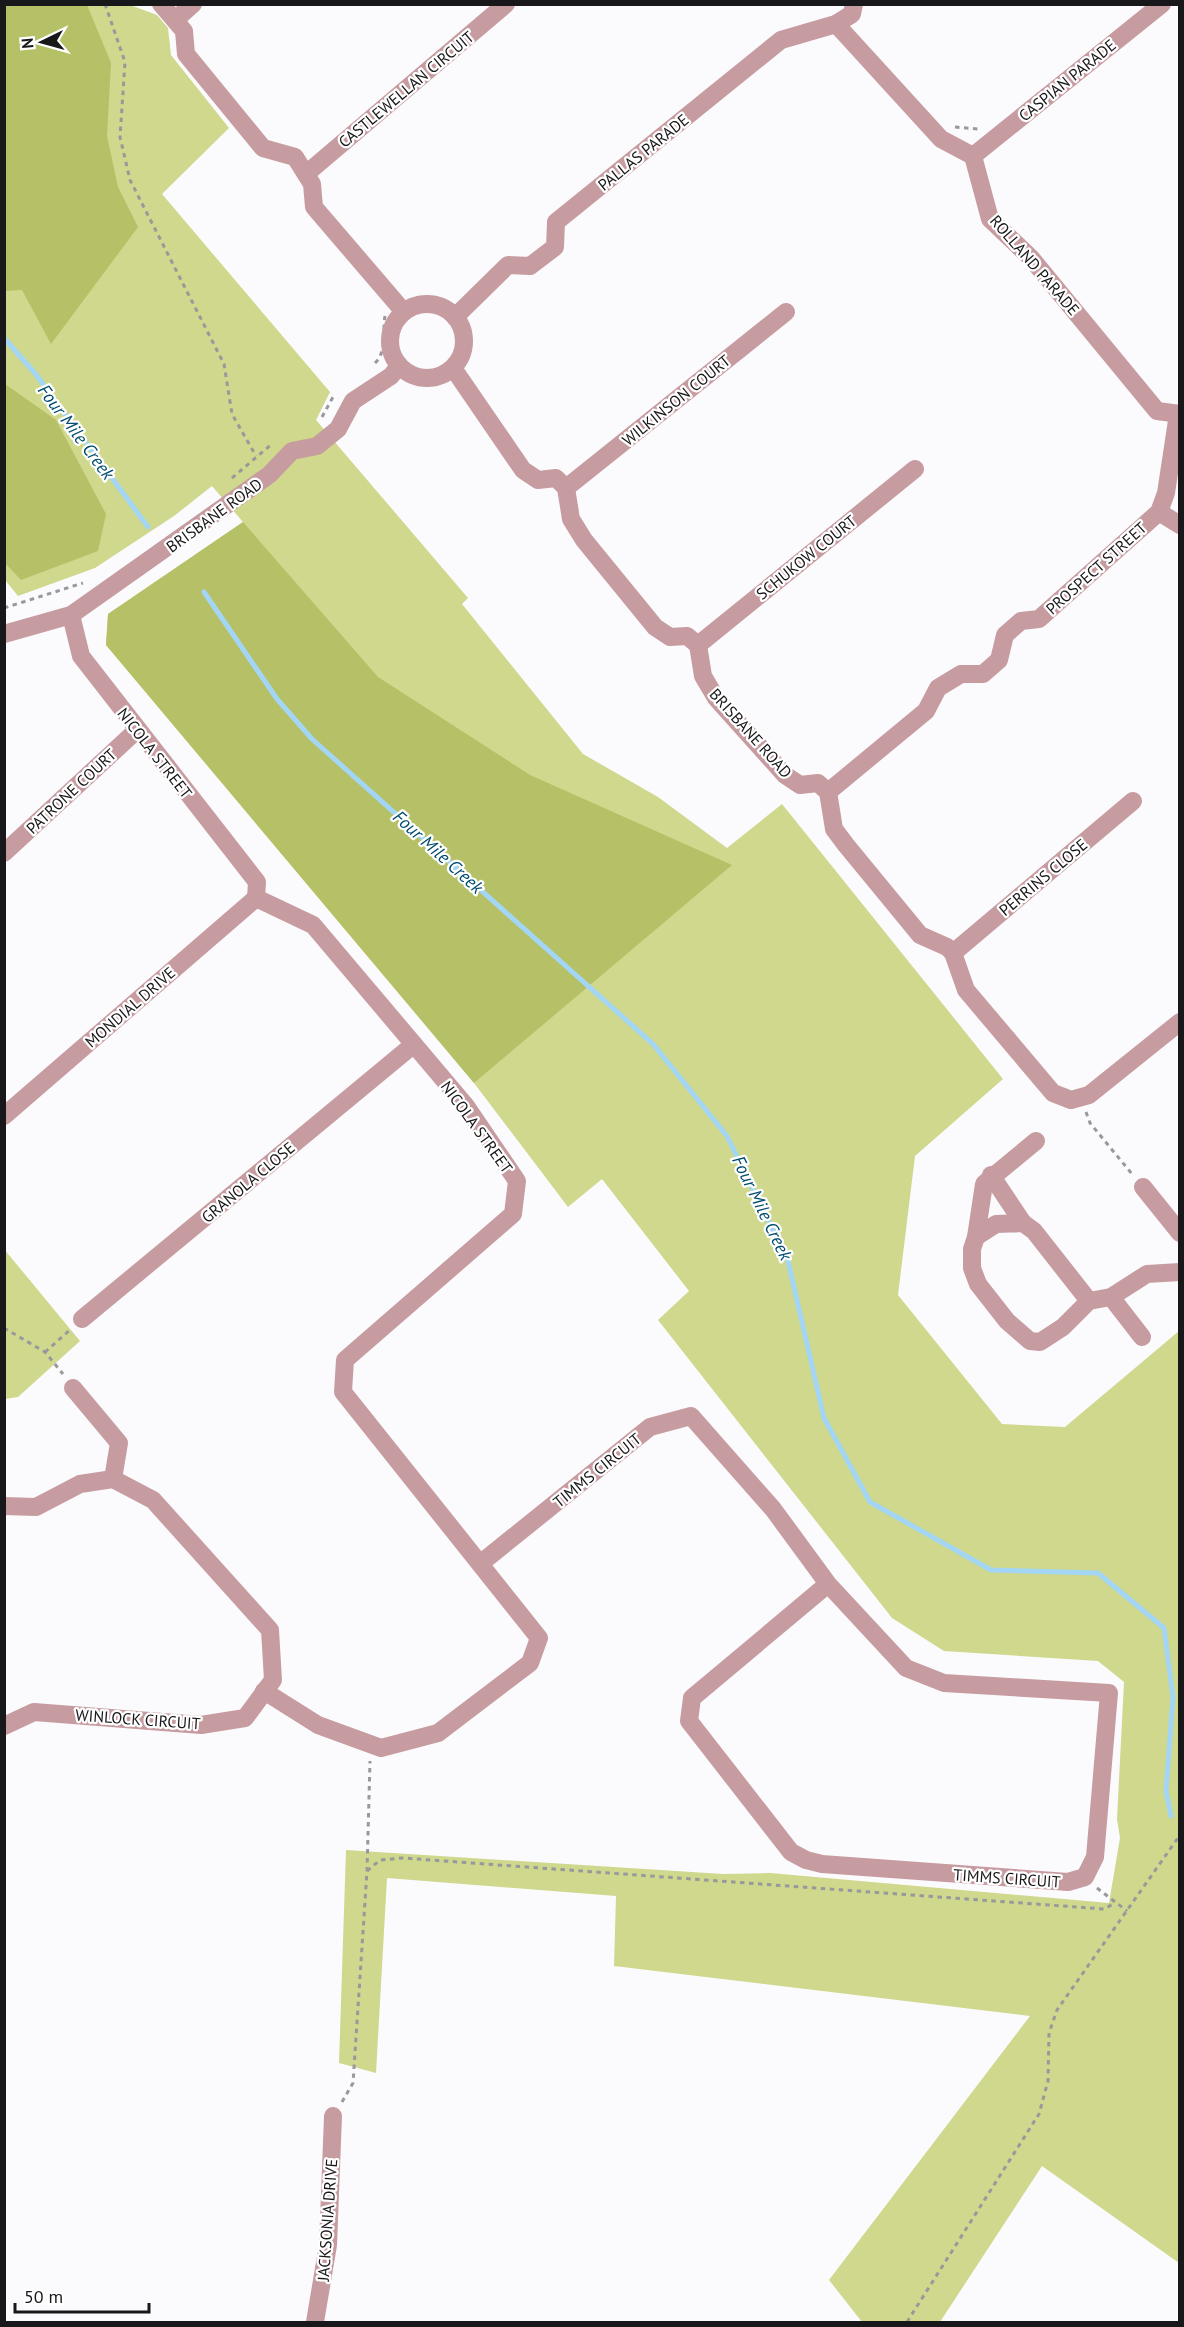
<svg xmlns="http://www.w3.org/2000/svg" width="1184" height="2327" font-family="'PT Sans',sans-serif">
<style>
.green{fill:#cfd88c}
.forest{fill:#b6c066}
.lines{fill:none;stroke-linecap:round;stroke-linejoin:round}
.stream{stroke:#a3d5f5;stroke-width:5}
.path{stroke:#99999c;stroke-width:3;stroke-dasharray:4.5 4.5;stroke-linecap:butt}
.minor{stroke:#c79ca1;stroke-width:18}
.labels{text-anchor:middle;stroke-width:4.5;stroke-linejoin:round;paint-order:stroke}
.street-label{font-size:16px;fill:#18181a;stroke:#fff}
.water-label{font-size:18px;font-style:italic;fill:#004c6f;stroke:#fff}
</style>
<rect width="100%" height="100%" fill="#fbfbfe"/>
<g class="green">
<path d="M4,5h126l27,10 11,13 3,27 58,73 -67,66 168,198 -14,28 152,178 -6,6 121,150 75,43 69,51 55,-44 221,275 -88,77 -17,139 104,129 63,3 114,-96v932l-137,-97 -102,156h-78l-33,-42 201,-264 -416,-50 2,-70 -229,-18 -11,195 -37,-10 7,-213 377,24 47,-1 339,30 11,-65 -3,-19 7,-137 -26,-21 -154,-10 -52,-33 -234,-298 31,-29 -87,-112 -34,28 -94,-124 -368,-438 2,-31 135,-92 -31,-36 -38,30 -79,52 -77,28 -13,-16z"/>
<path d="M4,1249l76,92 -62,56 -13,2z"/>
</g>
<g class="forest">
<path d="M4,5h83l24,58 -4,73 11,51 20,40 -87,117 -29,-54 -17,1z"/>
<path d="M5,384l51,36 50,94 -8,37 -77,29 -16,-17z"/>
<path d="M243,522l135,155 152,98 202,90 -258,218 -368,-438 2,-31z"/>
</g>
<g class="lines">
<g class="stream">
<path d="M4,338l30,34 114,155"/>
<path d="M204,592l73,107 35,40 341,305 74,92 61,125 36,157 46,84 121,68 107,3 66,55 9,69 -7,94 5,25"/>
</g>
<g class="path">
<path d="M105,4l20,58 -5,75 10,43 94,184 8,50 24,42"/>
<path d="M955,127l23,2"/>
<path d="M375,363c13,-13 7,-32 10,-47"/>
<path d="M322,417l11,-20"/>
<path d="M232,478l41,-35"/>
<path d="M4,608l79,-25"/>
<path d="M1086,1112l4,11 42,51"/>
<path d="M4,1328l41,24 18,22"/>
<path d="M45,1352l26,-23"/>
<path d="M367,1871l13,-11 23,-2 701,51 11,-6"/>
<path d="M1097,1888l30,23"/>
<path d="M342,2102l11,-19 14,-212 3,-110"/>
<path d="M907,2322l132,-208 9,-33 1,-48 8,-23 123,-175"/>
</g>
<g class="minor">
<path d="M161,4l23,27 2,23 77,94 32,9 17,27 2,23 90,105"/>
<path d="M175,20l18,-16"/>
<path d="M836,24l105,115 32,17 17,63 41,39 126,153 23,3"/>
<path d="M973,156l189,-152"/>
<path d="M306,174l200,-170"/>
<circle cx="427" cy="341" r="37"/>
<path d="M455,317l53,-52 22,1 25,-19 1,-25 225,-182 55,-16 16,-10 2,-10"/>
<path d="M453,368l70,102 15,10 18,-2 10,10 5,31 13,21 71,87 15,10 17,-1 11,9 5,31 13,22 69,77 15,10 18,-2 10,9 6,37 12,16 74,90 27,12 6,6 13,37 87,103 18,7 18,-5 91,-73"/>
<path d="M566,488l220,-176"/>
<path d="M1159,512l21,13"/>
<path d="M71,615l10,41 176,226 -1,16 57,27 153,181 51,75 -4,33 -168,146 -2,32 196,246 -9,25 -92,70 -57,15 -63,-23 -54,-34"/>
<path d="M4,634l67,-19 198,-140 23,-24 25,-5 21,-17 15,-28 38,-25 8,-10"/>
<path d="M698,645l217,-176"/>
<path d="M828,792l98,-81 12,-23 23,-14h22l16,-14 6,-25 16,-14 18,-2 120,-107 7,-19 12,-79"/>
<path d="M4,853l133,-123"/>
<path d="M953,953l180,-152"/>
<path d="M4,1116l252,-218"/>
<path d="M991,1175l32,48"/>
<path d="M1143,1187l37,46"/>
<path d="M976,1237l8,-53 52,-43"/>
<path d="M1111,1297l31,40"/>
<path d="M1089,1301l-55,-70 -11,-8 -27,1 -20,13 -4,12v19l6,16 29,37 23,20 10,1 23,-15 26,-26 22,-4 36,-23 33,-2"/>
<path d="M82,1319l331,-274"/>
<path d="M73,1388l46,55 -6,36"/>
<path d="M4,1506l32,1 44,-23 33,-5 40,21 117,130 3,50 -28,38 -44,7 -167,-13 -30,14"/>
<path d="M481,1563l169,-136 41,-11 82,93 55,75 78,84 38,15 165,10 -14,164 -10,20 -17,5 -246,-18 -16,-4 -15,-8 -102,-131 3,-23 136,-114"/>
<path d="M315,2322l13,-77 5,-129"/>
</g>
</g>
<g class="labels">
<g class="street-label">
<text transform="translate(1067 80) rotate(-39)" y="6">CASPIAN PARADE</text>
<text transform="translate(406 89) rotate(-40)" y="6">CASTLEWELLAN CIRCUIT</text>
<text transform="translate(643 152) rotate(-39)" y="6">PALLAS PARADE</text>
<text transform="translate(1035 265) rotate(49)" y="6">ROLLAND PARADE</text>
<text transform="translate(676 400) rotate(-39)" y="6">WILKINSON COURT</text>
<text transform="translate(214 515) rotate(-36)" y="6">BRISBANE ROAD</text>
<text transform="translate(806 557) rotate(-39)" y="6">SCHUKOW COURT</text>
<text transform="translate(1096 568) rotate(-42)" y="6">PROSPECT STREET</text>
<text transform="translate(751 733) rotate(48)" y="6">BRISBANE ROAD</text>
<text transform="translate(155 753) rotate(52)" y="6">NICOLA STREET</text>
<text transform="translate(71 791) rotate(-43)" y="6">PATRONE COURT</text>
<text transform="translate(1043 877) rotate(-40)" y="6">PERRINS CLOSE</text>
<text transform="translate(130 1007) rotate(-41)" y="6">MONDIAL DRIVE</text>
<text transform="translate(477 1127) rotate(54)" y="6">NICOLA STREET</text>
<text transform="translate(248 1182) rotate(-40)" y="6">GRANOLA CLOSE</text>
<text transform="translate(597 1470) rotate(-39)" y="6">TIMMS CIRCUIT</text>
<text transform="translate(138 1719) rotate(4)" y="6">WINLOCK CIRCUIT</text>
<text transform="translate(1007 1878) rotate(4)" y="6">TIMMS CIRCUIT</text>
<text transform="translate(327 2220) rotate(-86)" y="6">JACKSONIA DRIVE</text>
</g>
<g class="water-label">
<text transform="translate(76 432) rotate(53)" y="6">Four Mile Creek</text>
<text transform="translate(438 852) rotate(42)" y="6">Four Mile Creek</text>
<text transform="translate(762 1208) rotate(64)" y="6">Four Mile Creek</text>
</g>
</g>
<rect width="1184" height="2327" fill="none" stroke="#18181a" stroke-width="12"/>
<g transform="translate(42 42) rotate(265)" stroke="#ffffff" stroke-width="4.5" paint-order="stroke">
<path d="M0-4.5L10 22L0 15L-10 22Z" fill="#18181a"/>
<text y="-9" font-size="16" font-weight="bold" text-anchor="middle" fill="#18181a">N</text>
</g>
<path d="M15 2303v9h134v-9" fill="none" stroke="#18181a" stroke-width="3"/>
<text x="24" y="2303" font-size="18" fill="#18181a" stroke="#ffffff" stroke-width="4.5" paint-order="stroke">50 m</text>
</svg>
